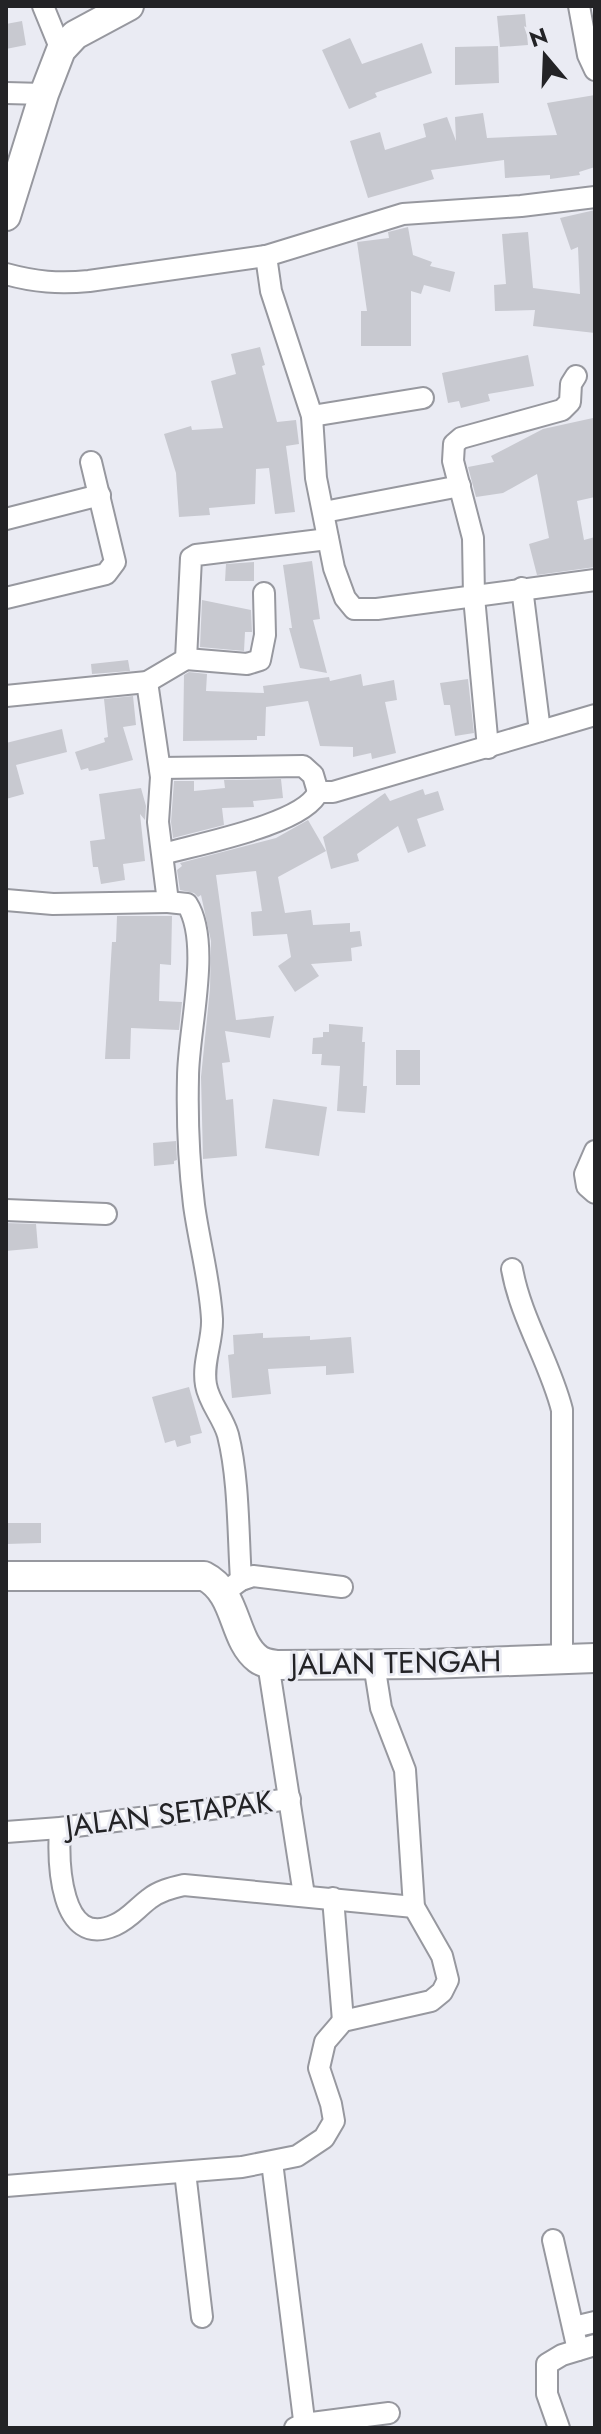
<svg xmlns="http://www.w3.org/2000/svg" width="601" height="2434" font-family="Jost,sans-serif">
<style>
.building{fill:#c8c9d0}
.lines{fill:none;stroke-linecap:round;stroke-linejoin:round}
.minor-casing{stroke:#97989f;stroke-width:24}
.secondary-casing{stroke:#97989f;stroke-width:32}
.minor{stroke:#fff;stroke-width:20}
.secondary{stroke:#fff;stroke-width:28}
.labels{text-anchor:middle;stroke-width:6;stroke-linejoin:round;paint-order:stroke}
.street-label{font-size:30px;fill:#232326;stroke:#eaebf3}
</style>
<rect width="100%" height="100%" fill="#eaebf3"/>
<g class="building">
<path d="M525,14l3,31 -28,2 -3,-31z"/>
<path d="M22,21l4,24 -20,4v-25z"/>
<path d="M350,38l12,26 60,-21 10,30 -57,20 2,4 -28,12 -27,-59z"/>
<path d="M498,46l1,37 -44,2v-38z"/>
<path d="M595,95v72l-16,5 1,3 -30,4v-4l-45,3 -1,-18 -73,10 3,9 -66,19 -18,-57 30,-9 5,18 41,-13 -3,-13 24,-7 9,24 -1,-24 28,-4 4,25 70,-3 -10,-32z"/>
<path d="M595,210v123l-62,-7 2,-16 -40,1 -1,-26 12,-1 -4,-50 26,-2 5,56 47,6 -2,-47 -7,3 -11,-32z"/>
<path d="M408,227l5,28 19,7 -2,4 25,6 -5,20 -26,-7 -3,9 -10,-3v55h-50v-35h6l-10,-69 32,-4 -1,-6z"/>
<path d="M260,347l5,18 -3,1 15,56 19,-2 3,24 -13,2 9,66 -20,2 -6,-46 -13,1 -1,35 -46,4 1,7 -31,2 -3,-44 -12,-39 27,-8 1,4 31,-2 -12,-47 25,-7 -5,-20z"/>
<path d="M528,355l6,31 -46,8 2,7 -29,7 -2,-7 -11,2 -6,-30z"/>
<path d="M593,418l2,5v74l-18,4 7,39 11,-3v30l-58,8 -8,-31 20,-6 -12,-64 -34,19 -27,4 -8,-30 26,-5 -3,-6 52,-27z"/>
<path d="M312,561l8,58 -7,1 14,53 -27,-5 -11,-40h3l-9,-63z"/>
<path d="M254,562v19h-29l1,-17z"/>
<path d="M202,600l49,10 1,22h-7l-1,19 -44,-4z"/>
<path d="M128,660l2,11 -38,3 -1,-10z"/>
<path d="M189,672l18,2 -1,17 58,2 -1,-7 66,-9 1,4 31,-7 2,12 31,-6 3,20 -12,2 11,51 -24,6 -1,-6 -18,4v-10l-33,-1 -12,-45 -42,6 -1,29h-8v4l-74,1 1,-66z"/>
<path d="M468,679l6,54 -19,3 -5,-31h-6l-4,-22z"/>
<path d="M133,696l3,29 -13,2 10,33 -37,10 -7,1 -1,-3 -7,2 -6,-18 30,-10 -1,-4 4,-1 -4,-38z"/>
<path d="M62,729l5,23 -51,13 8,29 -18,5v-56z"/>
<path d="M281,779l2,19 -30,3 1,6 -32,1 2,17 -51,13 -2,-16 3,-41h20v10l31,-3 -1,-8z"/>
<path d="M141,788l5,18 -1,14 -5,-6 5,47 -22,3 2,16 -24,4 -3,-17h-5l-3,-26 15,-2 -6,-45z"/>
<path d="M423,789l2,6 13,-4 6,19 -27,9 9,27 -18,7 -10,-27 -41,28 2,7 -28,8 -8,-32 62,-44 5,8z"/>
<path d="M308,820l18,31 -48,26 7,36 26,-3 2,15 37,-2v9l10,-1 2,15 -11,2 1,13 -41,3 8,12 -24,16 -17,-26 13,-9 -4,-23 -34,2 -2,-24 11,-1 -6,-40 -40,4 20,145 38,-4 -4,22 -45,-7 5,31 -8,1 4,37 7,-1 4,57 -34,3 -2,-82 9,-88 1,-48 -10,-46 -3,2 -4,-4 -14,-3 -3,-20 5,-4 -2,-3 96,-25z"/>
<path d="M117,916h55l-1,49 -11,-1 -1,37 23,1 -3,28 -48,-2 -1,31h-25l7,-117h4z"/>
<path d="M329,1024l34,3 -1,15h3l-2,44h4l-2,27 -28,-2 3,-45 -19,-1 1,-11h-10l1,-16 10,-1v-5h6z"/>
<rect x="396" y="1050" width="24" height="35"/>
<path d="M273,1099l54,8 -8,49 -54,-8z"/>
<path d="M176,1141l1,19 -3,1v3l-20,2 -1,-23z"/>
<path d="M6,1223l30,1 2,24 -32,3z"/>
<path d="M263,1333v5l47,-2v4l41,-3 3,36 -28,2v-9l-58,3 3,25 -39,4 -4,-43 6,-1 -1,-19z"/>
<path d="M189,1387l13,46 -12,3 1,7 -14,4 -2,-7 -10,3 -13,-46z"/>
<path d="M6,1523h35v20l-35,1z"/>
</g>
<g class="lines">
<g class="minor-casing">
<g id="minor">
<path d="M43,6l18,44"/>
<path d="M579,6l9,49 7,15"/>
<path d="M6,93l38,1"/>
<path d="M266,256l5,35 41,125 4,62 18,90 11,30 9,11h23l218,-29"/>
<path d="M6,274c29,8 53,10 83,7l177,-25 137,-42 118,-8 74,-9"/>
<path d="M312,416l111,-18"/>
<path d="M324,512l136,-26"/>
<path d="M6,519l94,-24"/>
<path d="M522,588l18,143"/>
<path d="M6,598l100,-24 9,-12 -24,-100"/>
<path d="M186,659l61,5 13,-4 5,-25 -1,-42"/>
<path d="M6,696l141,-14 39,-23 5,-101 5,-3 132,-16"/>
<path d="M488,748l-14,-151 -1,-59 -20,-77 1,-17 7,-6 101,-28 8,-8 1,-18 5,-8"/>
<path d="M160,768l143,-2 10,9 5,17h15l262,-77"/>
<path d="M163,854c35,-10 142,-30 155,-62"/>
<path d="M6,900l47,4 115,-2 -10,-80 3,-45 -14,-95"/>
<path d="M168,902l19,2c25,39 1,127 1,173 -1,42 1,87 6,128 5,37 16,76 18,114 1,22 -10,43 -6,66 3,18 17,32 22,50 11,44 10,99 13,145"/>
<path d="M595,1151l-10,23 2,12 8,7"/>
<path d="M6,1210l100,4"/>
<path d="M512,1269c9,50 38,93 50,141v249"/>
<path d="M230,1588l11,-8 12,-4 89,11"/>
<path d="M268,1663l36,232"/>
<path d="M60,1828c-2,32 -1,122 55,97 14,-6 22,-17 34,-26 10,-8 22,-11 35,-14l230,22"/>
<path d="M6,1832l54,-4 230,-29"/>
<path d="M333,1898l10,123"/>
<path d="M272,2162l33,266"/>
<path d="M185,2172l17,145"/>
<path d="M6,2186l236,-19 55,-11 27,-18 10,-17 -3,-17 -12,-36 6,-26 18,-21 88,-20 11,-9 6,-12 -6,-24 -28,-49 -9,-137 -24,-62 -7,-44"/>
<path d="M553,2240l25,110"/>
<path d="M574,2327l21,-5"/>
<path d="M295,2428l9,-4 85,-11"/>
<path d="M559,2428l-12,-34v-30l15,-9 33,-10"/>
</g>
</g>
<g class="secondary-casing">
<g id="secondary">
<path d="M6,216l38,-122 17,-44 14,-15 54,-29"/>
<path d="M6,1576h198c34,17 28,63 54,83 5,4 13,5 18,6l152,-1 167,-6"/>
</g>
</g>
<use href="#minor" class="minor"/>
<use href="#secondary" class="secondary"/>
</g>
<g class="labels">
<g class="street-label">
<text transform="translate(396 1663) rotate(-1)" y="10">JALAN TENGAH</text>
<text transform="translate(169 1814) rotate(-7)" y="10">JALAN SETAPAK</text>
</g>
</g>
<rect width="601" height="2434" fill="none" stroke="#232326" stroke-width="16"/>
<g transform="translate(545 56) rotate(341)" stroke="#eaebf3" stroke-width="6" paint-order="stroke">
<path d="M0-6L14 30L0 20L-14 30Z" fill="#232326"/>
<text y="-12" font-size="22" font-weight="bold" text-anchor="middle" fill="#232326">N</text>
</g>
</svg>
